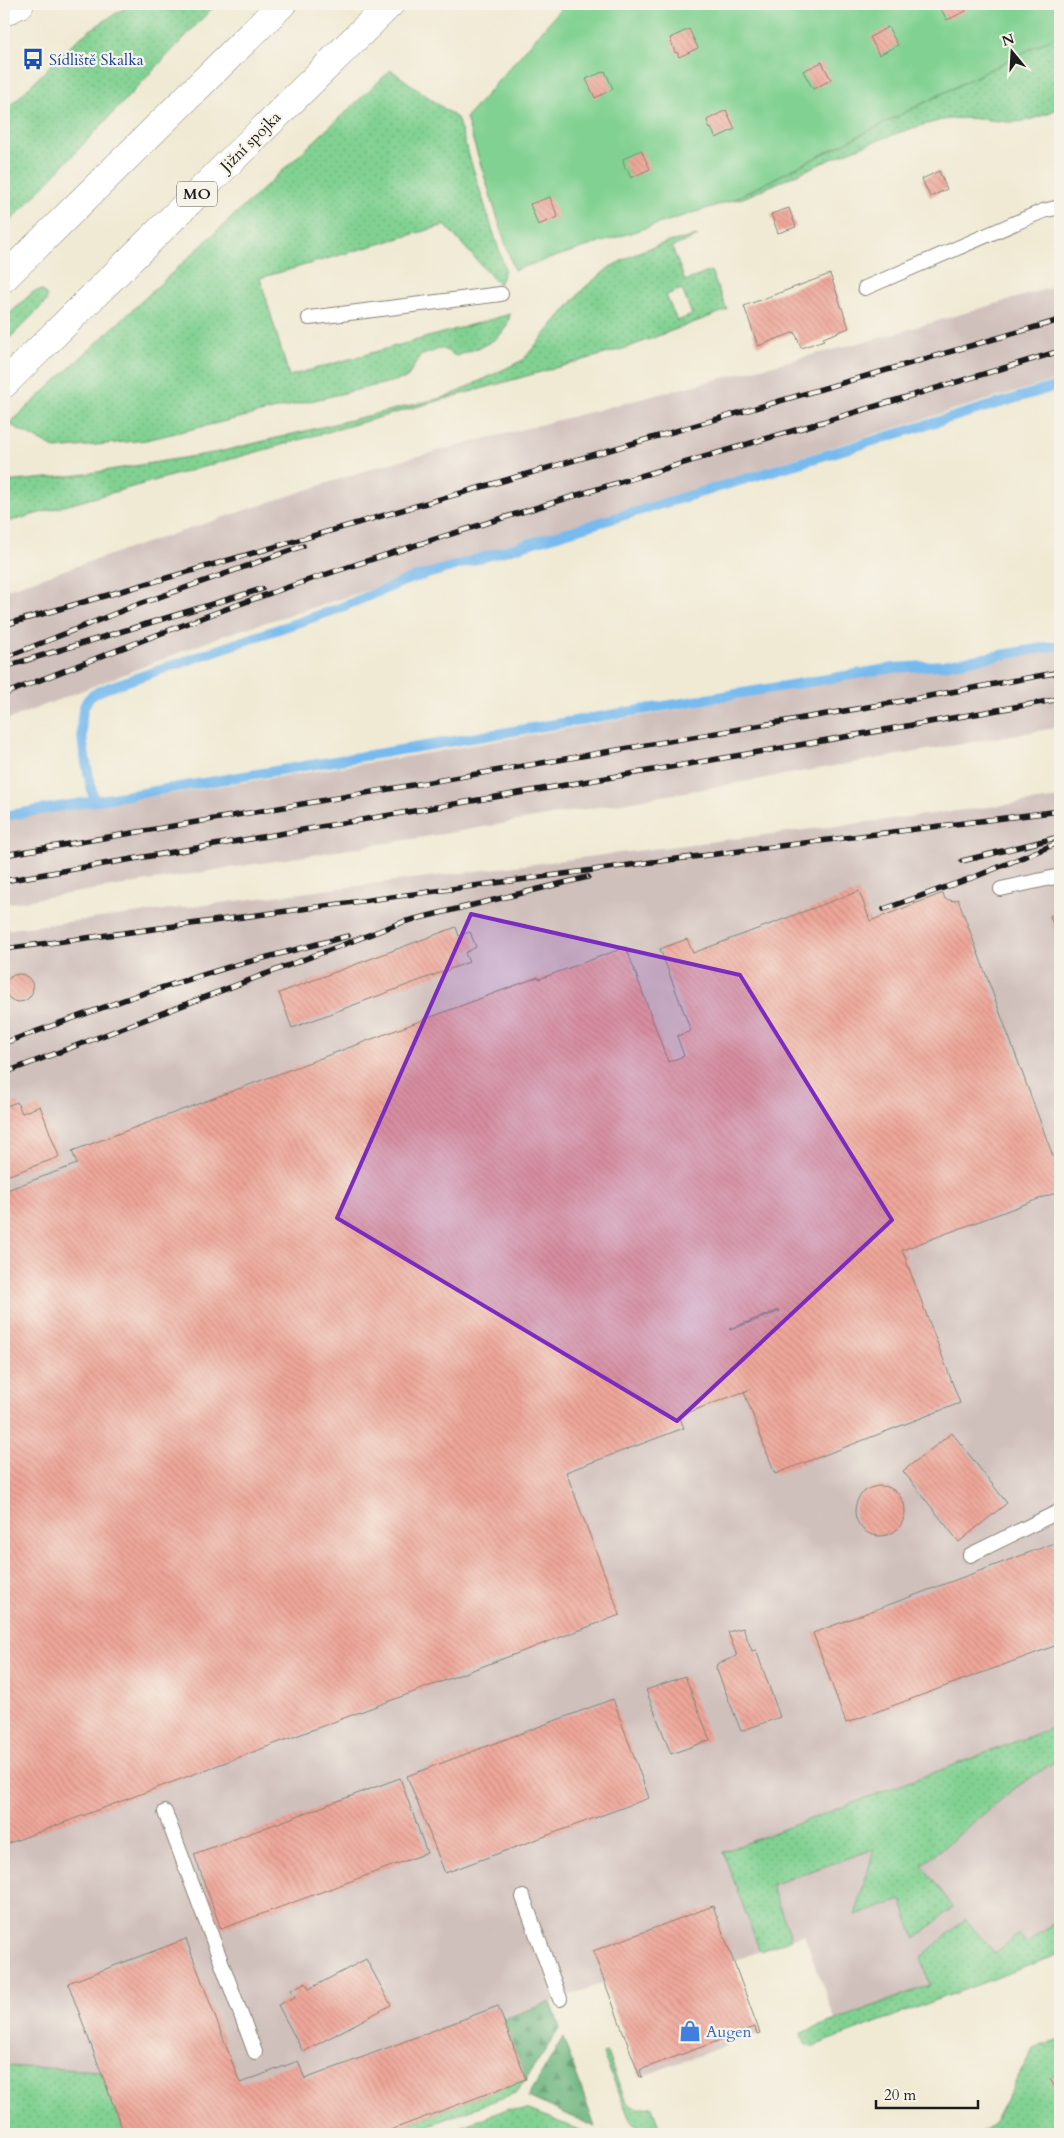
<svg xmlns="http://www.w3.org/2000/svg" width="1064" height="2138" font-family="Cardo,serif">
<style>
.industrial{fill:#d0c0bc}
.grass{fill:url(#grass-dots);stroke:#4e7657;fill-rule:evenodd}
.forest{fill:url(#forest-firs);stroke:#42684c}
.garden{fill:#81d192;stroke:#4e7657}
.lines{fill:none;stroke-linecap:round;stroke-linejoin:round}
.stream{stroke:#77baed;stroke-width:10}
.building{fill:url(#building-back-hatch);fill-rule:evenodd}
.service-casing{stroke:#868378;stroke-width:16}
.tertiary-casing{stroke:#868378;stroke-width:29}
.trunk-casing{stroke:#868378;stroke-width:29}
.service{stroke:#fff;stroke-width:14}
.tertiary{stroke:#fff;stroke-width:28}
.trunk{stroke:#fff;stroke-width:28}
.rail-casing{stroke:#1c1c1c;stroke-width:5.5}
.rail{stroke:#f7f3e8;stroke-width:4;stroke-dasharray:11;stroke-linecap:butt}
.marked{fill:#7b2cbf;fill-opacity:0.2;stroke:#7b2cbf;stroke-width:4;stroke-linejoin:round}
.labels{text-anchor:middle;stroke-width:4.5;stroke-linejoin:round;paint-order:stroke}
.shield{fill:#f7f3e8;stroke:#5e5c59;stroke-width:1}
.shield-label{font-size:15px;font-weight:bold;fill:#1c1c1c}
.transit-label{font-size:16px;fill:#164399;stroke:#f7f3e8;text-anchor:start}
.street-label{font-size:16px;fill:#1c1c1c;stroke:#f7f3e8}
.shop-label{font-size:16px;fill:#366cbe;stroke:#f7f3e8;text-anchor:start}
</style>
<defs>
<pattern id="grass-dots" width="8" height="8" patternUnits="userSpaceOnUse" patternTransform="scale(1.25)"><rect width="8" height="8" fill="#81d192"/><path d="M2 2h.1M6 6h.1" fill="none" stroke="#6fb37d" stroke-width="1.8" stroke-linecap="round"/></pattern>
<pattern id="forest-firs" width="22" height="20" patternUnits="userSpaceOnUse" patternTransform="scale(1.25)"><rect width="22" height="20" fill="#68b37c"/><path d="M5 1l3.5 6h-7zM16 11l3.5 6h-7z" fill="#559165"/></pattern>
<pattern id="building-back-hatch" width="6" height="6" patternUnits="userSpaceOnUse" patternTransform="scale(1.25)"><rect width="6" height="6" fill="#eea699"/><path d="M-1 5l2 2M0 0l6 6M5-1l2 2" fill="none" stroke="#cc8e83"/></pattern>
</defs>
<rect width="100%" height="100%" fill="#f7f3e8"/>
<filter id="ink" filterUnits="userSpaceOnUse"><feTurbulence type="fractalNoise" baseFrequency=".02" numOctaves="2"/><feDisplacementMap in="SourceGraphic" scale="10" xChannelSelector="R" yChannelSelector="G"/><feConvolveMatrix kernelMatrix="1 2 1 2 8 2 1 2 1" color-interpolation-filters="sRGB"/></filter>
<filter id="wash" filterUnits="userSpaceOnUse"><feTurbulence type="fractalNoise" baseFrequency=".0096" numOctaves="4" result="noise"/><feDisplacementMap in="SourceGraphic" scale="20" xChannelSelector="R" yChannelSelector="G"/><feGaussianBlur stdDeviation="1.12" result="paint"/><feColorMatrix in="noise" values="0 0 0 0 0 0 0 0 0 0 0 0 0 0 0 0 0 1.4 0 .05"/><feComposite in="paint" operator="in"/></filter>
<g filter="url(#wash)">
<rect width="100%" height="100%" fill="#f0ead4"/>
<g class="industrial">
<path d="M1060,285v94l-107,31 -726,224 -223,87v-131l375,-124 507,-130z"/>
<path d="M1060,643v84l-623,108 -433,69v-84l401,-63z"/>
<path d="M1060,798v1139l-225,83 -31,-86 -71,27 27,72 -120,44 -36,-94 -100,36 22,60 -146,55h-256l-23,-63 -97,-5v-1136z"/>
</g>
<g class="grass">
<path d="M131,4h85l-212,224v-116l67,-67 19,-15z"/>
<path d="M1060,34v73c-13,8 -35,16 -51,15 -24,-2 -47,-7 -71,-1 -67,17 -132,50 -195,77l-13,3z"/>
<path d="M391,70l66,48 48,151 -6,16 -54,-60 -185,53 29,98 221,-62c-4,28 -31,33 -54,42l-14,-8 -22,8 -13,22 -261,62 -90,9 -47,-25z"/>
<path d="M698,236l-26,11 13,34 26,-10 16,39 -101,38 -622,175v-41l75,-7 140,-23 230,-56 74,-36 61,-72 26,-21 31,-16 27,-9zM682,289l10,26 -15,6 -11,-26z"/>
<path d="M42,290l5,5 -1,7 -42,42v-25l29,-27z"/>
<path d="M1060,1725v33l-45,30 -93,77 31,42 -38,32 -14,-39 -46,16 19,-67 -103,36 21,54 -32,12 -37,-99z"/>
<path d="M965,1919l30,34 24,-19 8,10 26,-21 4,6 3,-2v27l-249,93 -6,-3 -4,-11 129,-48 -9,-28z"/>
<path d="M1060,2039v34l-9,6 9,17v38h-83l16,-10 40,-75z"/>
<path d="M607,2053l18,47c8,9 15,10 27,6l8,24c-12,4 -23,0 -30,-10l-27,-66z"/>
<path d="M4,2066l97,5 23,63h-120z"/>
<path d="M526,2079l-11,14 -110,41h-25z"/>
<path d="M507,2109l22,1 60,24h-148z"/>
</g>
<g class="forest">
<path d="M551,2002l9,26 -34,51 -23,-60z"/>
<path d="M563,2037l32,90 -67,-30z"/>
</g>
<path class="garden" d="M565,4h495v30l-330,167 -216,69 -48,-152z"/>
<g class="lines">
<g class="stream">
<path d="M94,801c-4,-23 -21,-81 -7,-100 5,-8 15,-11 23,-14l227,-78 70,-29 653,-195"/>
<path d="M4,816l889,-148 50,-3 117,-20"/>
</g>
</g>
<g id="blocks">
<g class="building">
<path d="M769,4h18l-13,6z"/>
<path d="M938,4h25l3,7 -19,9z"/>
<path d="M888,27l10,18 -19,10 -9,-18z"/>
<path d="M689,29l9,19 -19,9 -2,-5 -2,1 -5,-15z"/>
<path d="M822,62l9,18 -18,9 -10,-18z"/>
<path d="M605,71l8,18 -18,9 -9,-19z"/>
<path d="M726,110l9,19 -19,9 -5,-10 -1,1 -3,-9z"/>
<path d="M641,150l9,19 -19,9 -4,-9h-2l-2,-10z"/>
<path d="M939,171l8,18 -17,8 -8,-18z"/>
<path d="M550,197l8,20 -20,8 -8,-21z"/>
<path d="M789,208l7,19 -18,6 -7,-19z"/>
<path d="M830,274l19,54 -26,10 1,2 -23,8 -6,-16 -37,14 -14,-40z"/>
<path d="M859,891l11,30 73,-28 2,6 9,2 4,-2 102,276v16l-158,59 58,153 -185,71 -31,-82 7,-3 -72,27 5,12 -118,44 54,143 -616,230v-654l73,-27 -5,-13 466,-174 1,2 87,-32 42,115 16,-6 -7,-20 14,-5 -31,-82 27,-10 6,14zM779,1310l1,1 -50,19 -1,-1z"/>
<path d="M1060,912v31l-10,-27z"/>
<path d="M456,927l3,9 11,-4 6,15 -11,6 4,9 -177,66 -13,-35z"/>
<circle cx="19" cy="988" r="14"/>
<path d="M17,1102l5,11 18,-7 19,51 -55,20v-70z"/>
<path d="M952,1433l55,70 -48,39 -56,-71z"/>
<circle cx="880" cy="1511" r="25"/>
<path d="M1060,1541v103l-214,79 -33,-90z"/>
<path d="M743,1628l9,23 4,-1 24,67 -39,14 -25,-63 1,-4 20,-8 -9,-24z"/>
<path d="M685,1676l25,64 -39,14 -25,-64z"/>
<path d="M613,1699l36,99 -204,75 -38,-97z"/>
<path d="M400,1778l27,75 -206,76 -27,-75z"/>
<path d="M713,1906l47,127 -3,1 -2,-7 -115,43 2,7h-2l-47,-126z"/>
<path d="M186,1939l54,144 58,-22 7,18 193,-73 28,73 -146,55h-256l-56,-151z"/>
<path d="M366,1959l25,46 -88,47 -25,-47 17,-8 -4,-7 15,-8 3,7z"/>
<path d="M1060,2073v23l-10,-17z"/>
</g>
</g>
</g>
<g filter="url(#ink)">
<use href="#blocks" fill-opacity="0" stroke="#868378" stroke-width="1"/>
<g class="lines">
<g class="service-casing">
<g id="service">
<path d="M865,288l178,-77 17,-4"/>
<path d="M309,318l192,-24"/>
<path d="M1001,889l59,-13"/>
<path d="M970,1555l90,-44"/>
<path d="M165,1812l90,240"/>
<path d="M523,1897l37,102"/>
</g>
</g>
<g class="tertiary-casing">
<path id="tertiary" d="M4,12l16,-8"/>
</g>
<g class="trunk-casing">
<g id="trunk">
<path d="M4,278l278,-274"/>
<path d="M4,384l386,-380"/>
</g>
</g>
<use href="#service" class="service"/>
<use href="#tertiary" class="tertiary"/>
<use href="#trunk" class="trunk"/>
<g class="rail-casing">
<g id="rail">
<path d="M4,625l1056,-305"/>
<path d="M4,658l130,-52 169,-60"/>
<path d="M4,667l258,-78"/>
<path d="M4,694c104,-40 208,-82 314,-117 245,-81 495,-151 742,-226"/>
<path d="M4,855l893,-153 163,-30"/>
<path d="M962,861l93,-23"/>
<path d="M4,881l778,-133 278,-49"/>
<path d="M884,909l93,-33 83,-34"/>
<path d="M4,949l641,-86 415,-52"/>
<path d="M4,1043l131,-47 94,-29 119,-31"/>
<path d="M4,1073l399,-151 185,-45"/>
</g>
</g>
<use href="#rail" class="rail"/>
</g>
</g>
<path class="marked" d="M471,914l269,61 152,245 -215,201 -340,-203z"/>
<defs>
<g id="bus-bare" transform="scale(1.725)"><path d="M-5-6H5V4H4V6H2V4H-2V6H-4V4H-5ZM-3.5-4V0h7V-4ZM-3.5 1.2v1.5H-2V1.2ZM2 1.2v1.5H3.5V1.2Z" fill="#1a4fb4" stroke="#f7f3e8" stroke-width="2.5" paint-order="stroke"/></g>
<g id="shop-bare" transform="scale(1.725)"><path d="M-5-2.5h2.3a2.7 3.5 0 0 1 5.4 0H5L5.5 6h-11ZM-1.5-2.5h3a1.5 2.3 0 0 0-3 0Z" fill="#3f7fe0" stroke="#f7f3e8" stroke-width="2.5" paint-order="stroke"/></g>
</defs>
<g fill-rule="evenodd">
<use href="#bus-bare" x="33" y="59"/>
<use href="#shop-bare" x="690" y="2031"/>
</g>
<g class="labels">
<rect class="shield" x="177" y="181.5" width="40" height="25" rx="4"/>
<g class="shield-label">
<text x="197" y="199">MO</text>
</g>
<g class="transit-label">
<text x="49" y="65">Sídliště Skalka</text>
</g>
<g class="street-label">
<text transform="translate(250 141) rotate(-45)" y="6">Jižní spojka</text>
</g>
<g class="shop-label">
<text x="706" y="2037">Augen</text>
</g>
</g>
<rect width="1064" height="2138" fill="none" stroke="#f7f3e8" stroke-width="20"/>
<g transform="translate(1012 52) rotate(342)" stroke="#f7f3e8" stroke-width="4" paint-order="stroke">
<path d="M0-4L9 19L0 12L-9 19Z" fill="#1c1c1c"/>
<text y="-8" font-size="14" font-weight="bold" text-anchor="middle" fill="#1c1c1c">N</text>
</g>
<path d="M876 2100v8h102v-8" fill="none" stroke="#1c1c1c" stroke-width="2.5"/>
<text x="884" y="2100" font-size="15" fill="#1c1c1c" stroke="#f7f3e8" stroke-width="4" paint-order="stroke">20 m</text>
</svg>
